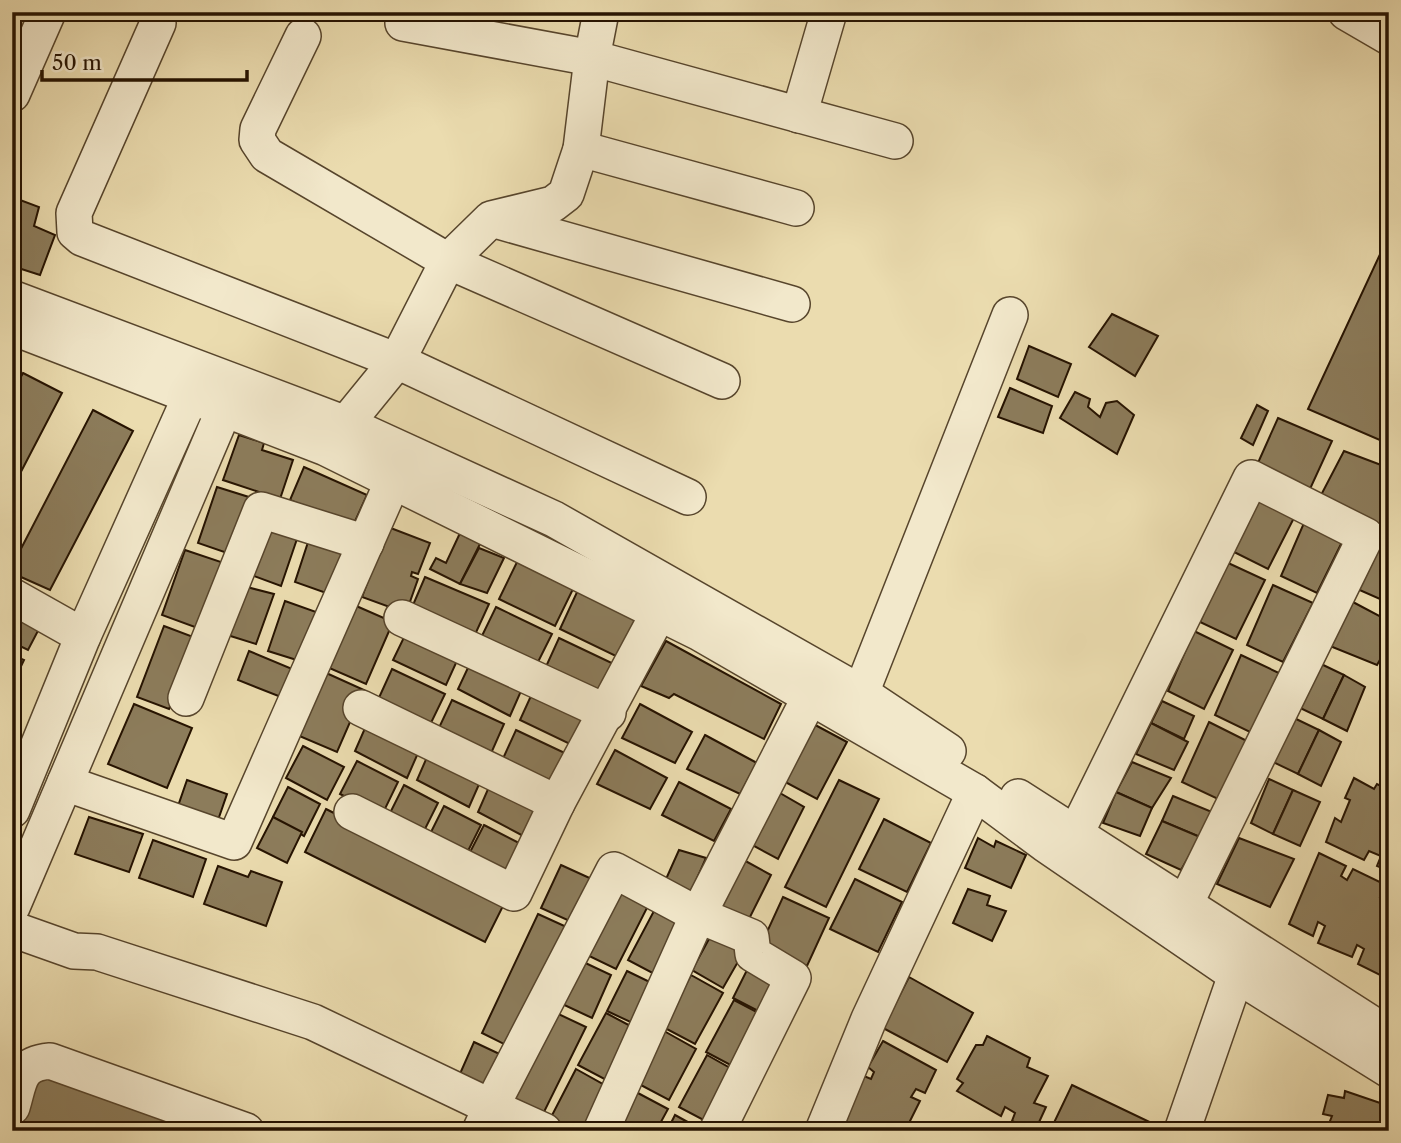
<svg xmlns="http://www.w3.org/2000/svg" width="1401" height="1143" font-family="'Libre Caslon Text',serif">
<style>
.building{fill:#8c7c5b;stroke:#261301;stroke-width:2}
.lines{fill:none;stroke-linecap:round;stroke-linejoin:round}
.minor-casing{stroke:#57452c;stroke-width:38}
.minor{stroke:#f2e8cb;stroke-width:35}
</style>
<rect width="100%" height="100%" fill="#ebdcaf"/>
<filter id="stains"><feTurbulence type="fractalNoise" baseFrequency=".00286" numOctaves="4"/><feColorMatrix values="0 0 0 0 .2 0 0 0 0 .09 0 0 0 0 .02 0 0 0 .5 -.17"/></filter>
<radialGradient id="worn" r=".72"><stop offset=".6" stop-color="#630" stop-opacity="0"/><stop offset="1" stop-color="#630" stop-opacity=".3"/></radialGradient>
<g class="building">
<path d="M12,197l27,10 -5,19 21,9 -15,40 -28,-9z"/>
<path d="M1389,235v209l-81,-35z"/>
<path d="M1112,314l46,22 -23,40 -46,-29z"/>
<path d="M1029,346l42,18 -13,33 -41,-18z"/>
<path d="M23,373l39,20 -50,96v-96z"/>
<path d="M1010,388l42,18 -9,27 -45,-16z"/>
<path d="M1075,392l15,7 -2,8 12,10 6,-14 11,-2 17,14 -17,39 -57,-36z"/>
<path d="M1257,405l11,6 -15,34 -12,-7z"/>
<path d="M93,410l40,21 -83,159 -38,-17v-7z"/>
<path d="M1278,418l54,23 -22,48 -53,-24z"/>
<path d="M239,435l25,8 -2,7 31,10 -13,39 -57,-19z"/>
<path d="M1344,451l45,17v61l-69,-32z"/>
<path d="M304,467l63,28 -15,33 -62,-28z"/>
<path d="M217,487l35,11 -19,57 -35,-12z"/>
<path d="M1258,492l40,18 -30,59 -36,-18z"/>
<path d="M1307,516l39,18 -29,59 -36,-17z"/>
<path d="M263,525l35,11 -17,50 -35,-13z"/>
<path d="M388,527l42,16 -12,31 -6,-2 -1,4 7,3 -12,34 -44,-16z"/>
<path d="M461,531l20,11 -21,42 -30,-15 6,-11 10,5z"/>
<path d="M311,533l35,12 -17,49 -34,-12z"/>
<path d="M1376,546l13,5v52l-34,-15z"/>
<path d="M479,548l25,10 -17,35 -27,-9z"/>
<path d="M185,550l42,14 -24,66 -41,-15z"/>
<path d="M518,560l56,27 -19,39 -56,-27z"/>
<path d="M1226,562l39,18 -29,59 -36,-17z"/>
<path d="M425,577l64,27 -16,35 -63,-27z"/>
<path d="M239,585l35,9 -18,50 -35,-11z"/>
<path d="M1273,585l40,18 -30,59 -36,-17z"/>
<path d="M578,590l67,25 -21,45 -64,-31z"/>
<path d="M285,601l34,12 -16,49 -35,-11z"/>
<path d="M1351,601l38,20v23l-12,21 -52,-21z"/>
<path d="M12,602l29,23 -13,25 -12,-6 -4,7z"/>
<path d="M354,605l39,17 -27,62 -39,-17z"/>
<path d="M496,607l56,27 -19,38 -56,-26z"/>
<path d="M164,626l32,12 -27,71 -32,-12z"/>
<path d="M409,627l52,25 -15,33 -53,-25z"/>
<path d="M1194,631l39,19 -29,59 -36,-18z"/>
<path d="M559,638l59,28 -15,32 -59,-27z"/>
<path d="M666,641l115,63 -17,35 -90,-45 -5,4 -28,-12z"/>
<path d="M249,651l48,20 -11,28 -48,-19z"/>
<path d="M12,655l12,5 -12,25z"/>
<path d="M1241,655l40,19 -29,59 -37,-18z"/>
<path d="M473,657l52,25 -15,34 -52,-27z"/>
<path d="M1317,662l27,13 -21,44 -27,-13z"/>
<path d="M392,669l53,25 -16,33 -52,-25z"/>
<path d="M324,672l40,18 -27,62 -40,-17z"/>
<path d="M1344,675l21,12 -18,44 -24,-12z"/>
<path d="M535,687l53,25 -16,33 -52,-25z"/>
<path d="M452,700l52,24 -15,34 -52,-26z"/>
<path d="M1162,701l32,15 -10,23 -33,-16z"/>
<path d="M134,704l58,24 -25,60 -59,-24z"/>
<path d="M640,704l52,28 -17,31 -53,-25z"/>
<path d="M1292,717l27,13 -21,44 -27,-13z"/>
<path d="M369,719l53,25 -15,34 -52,-27z"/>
<path d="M804,719l43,23 -30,57 -43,-23z"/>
<path d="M1209,722l38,19 -29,58 -36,-17z"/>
<path d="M1151,723l37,19 -14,28 -38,-16z"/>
<path d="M516,730l53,25 -16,33 -52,-25z"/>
<path d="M1319,730l22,12 -20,44 -23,-12z"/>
<path d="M705,735l52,28 -17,31 -53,-25z"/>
<path d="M303,746l41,21 -17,33 -41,-22z"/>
<path d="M431,748l53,25 -15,34 -52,-27z"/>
<path d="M615,750l52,28 -17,31 -53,-25z"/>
<path d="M357,761l41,21 -16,33 -42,-21z"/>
<path d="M1132,762l39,16 -19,30 -36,-16z"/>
<path d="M1354,778l20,11 3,-5 12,6v81l-12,-5 4,-10 -12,-5 -5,9 -38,-18 9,-24 6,4 9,-22 -5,-2z"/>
<path d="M1269,779l24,11 -20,44 -22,-11z"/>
<path d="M187,780l40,14 -10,29 -40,-14z"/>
<path d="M492,780l52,25 -15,34 -51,-27z"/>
<path d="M839,780l40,19 -53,108 -41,-20z"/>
<path d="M679,782l52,27 -17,32 -52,-26z"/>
<path d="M404,785l34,18 -16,32 -34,-18z"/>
<path d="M288,787l32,17 -16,32 -31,-19z"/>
<path d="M773,789l31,18 -26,52 -33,-18z"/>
<path d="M1293,790l27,12 -20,44 -27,-12z"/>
<path d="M1116,792l36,16 -12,28 -37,-13z"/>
<path d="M1173,796l39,16 -12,25 -38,-16z"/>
<path d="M444,806l37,19 -16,32 -37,-19z"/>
<path d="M326,809l180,91 -21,42 -180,-90z"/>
<path d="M89,817l54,17 -14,38 -54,-18z"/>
<path d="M273,817l29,15 -15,31 -30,-15z"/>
<path d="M884,819l47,24 -24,49 -48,-23z"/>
<path d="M1162,821l38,16 -19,33 -35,-16z"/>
<path d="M484,825l41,21 -16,33 -42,-21z"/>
<path d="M978,838l16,9 2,-6 30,14 -15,33 -46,-20z"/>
<path d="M1239,838l55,21 -24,48 -53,-23z"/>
<path d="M153,840l53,19 -13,38 -54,-19z"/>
<path d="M679,850l27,8 -18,41 -26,-11z"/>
<path d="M1319,853l27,13 -5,10 6,4 6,-11 33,16 -6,12 5,3 4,-7v72l-5,12 -26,-13 6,-15 -7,-4 -5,12 -34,-14 7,-17 -7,-4 -5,14 -24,-12z"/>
<path d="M740,858l31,17 -26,52 -33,-18z"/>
<path d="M561,865l33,15 -20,43 -33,-15z"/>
<path d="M218,866l30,11 3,-6 31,11 -16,44 -62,-22z"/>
<path d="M855,879l47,23 -24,50 -48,-23z"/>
<path d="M619,881l33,17 -36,71 -33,-16z"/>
<path d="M968,889l22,7 -3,9 19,6 -14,30 -39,-18z"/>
<path d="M783,897l46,21 -22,48 -46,-21z"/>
<path d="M655,909l32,17 -27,51 -32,-17z"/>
<path d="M538,914l33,15 -57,120 -32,-16z"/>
<path d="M715,928l32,18 -24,42 -31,-18z"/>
<path d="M579,960l32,15 -19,43 -32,-15z"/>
<path d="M748,968l33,16 -15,31 -33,-17z"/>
<path d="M627,971l31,15 -19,40 -32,-15z"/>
<path d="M691,975l32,18 -28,51 -32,-17z"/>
<path d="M909,977l64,36 -26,49 -64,-34z"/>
<path d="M734,1000l32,17 -28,52 -32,-17z"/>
<path d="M552,1011l34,16 -44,89 -33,-16z"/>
<path d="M606,1013l32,17 -28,52 -32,-17z"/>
<path d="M664,1031l32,18 -27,51 -32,-17z"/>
<path d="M987,1036l43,22 -3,9 21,9 -14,27 12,4 -11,24 -23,-10 3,-8 -10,-6 -4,9 -44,-25 6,-8 -6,-4 19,-34h7z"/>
<path d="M883,1041l53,29 -11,23 -9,-4 -5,8 9,4 -15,30h-52l2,-4 -14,-6 23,-45 7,3 3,-7 -6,-5z"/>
<path d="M474,1042l32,15 -19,43 -32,-15z"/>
<path d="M707,1055l32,18 -28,51 -32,-17z"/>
<path d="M39,1068l184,63h-205z"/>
<path d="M576,1069l32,18 -23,44h-18l-18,-10z"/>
<path d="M1072,1085l86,41 -2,5h-106z"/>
<path d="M1345,1091l44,15v25h-63l6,-15 -9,-2 5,-19 16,3z"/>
<path d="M636,1092l32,17 -12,22h-41z"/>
<path d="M675,1115l29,16h-37z"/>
</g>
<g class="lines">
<g class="minor-casing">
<g id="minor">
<path d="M1346,12l43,25"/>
<path d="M158,23l-84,190 1,19 7,6 315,123 291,136"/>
<path d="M403,23l189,35 303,83"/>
<path d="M303,36l-45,93 -1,11 10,15 181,106 274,120"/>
<path d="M12,94l36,-82"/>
<path d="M799,115l30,-103"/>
<path d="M581,149l215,59"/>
<path d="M495,220l297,84"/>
<path d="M12,298l334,126 208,95 307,174 87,58"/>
<path d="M12,327l314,121 374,185 275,159 70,52 190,130 154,96"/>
<path d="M331,442l66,-81 51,-100 43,-42 62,-15 13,-10 15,-45 11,-91 9,-46"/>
<path d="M12,596l71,40"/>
<path d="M402,618l206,95"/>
<path d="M861,693l149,-378"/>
<path d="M186,698l75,-188 105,33"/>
<path d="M361,708l196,95"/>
<path d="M65,783l169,59 169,-384"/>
<path d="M1018,797l371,238"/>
<path d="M12,810l71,-174 118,-263"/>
<path d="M352,812l162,81 43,-90 113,-211"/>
<path d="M1075,835l176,-357 115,58 -182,370"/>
<path d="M12,907l222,-521"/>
<path d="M12,929l62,22 23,1 216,70 178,85 -11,24"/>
<path d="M12,1107c8,-26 6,-43 38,-46l196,70"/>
<path d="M544,1131l-53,-24 123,-237 84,45 53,22 2,17 40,24 -76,153"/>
<path d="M601,1131l97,-216 113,-220"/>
<path d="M823,1131l46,-112 106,-227"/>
<path d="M1182,1131l62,-179"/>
</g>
</g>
<use href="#minor" class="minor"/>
</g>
<rect width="1401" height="1143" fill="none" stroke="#ebdcaf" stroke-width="42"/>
<rect x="14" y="14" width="1373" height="1115" fill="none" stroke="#261301" stroke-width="3.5"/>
<rect x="21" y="21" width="1359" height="1101" fill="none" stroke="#261301" stroke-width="2"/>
<path d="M42 70v10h205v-10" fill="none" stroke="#261301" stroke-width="3.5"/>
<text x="52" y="70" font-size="21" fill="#261301" stroke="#f2e8cb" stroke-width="5" paint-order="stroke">50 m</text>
<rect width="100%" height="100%" filter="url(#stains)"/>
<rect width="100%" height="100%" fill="url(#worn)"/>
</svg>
